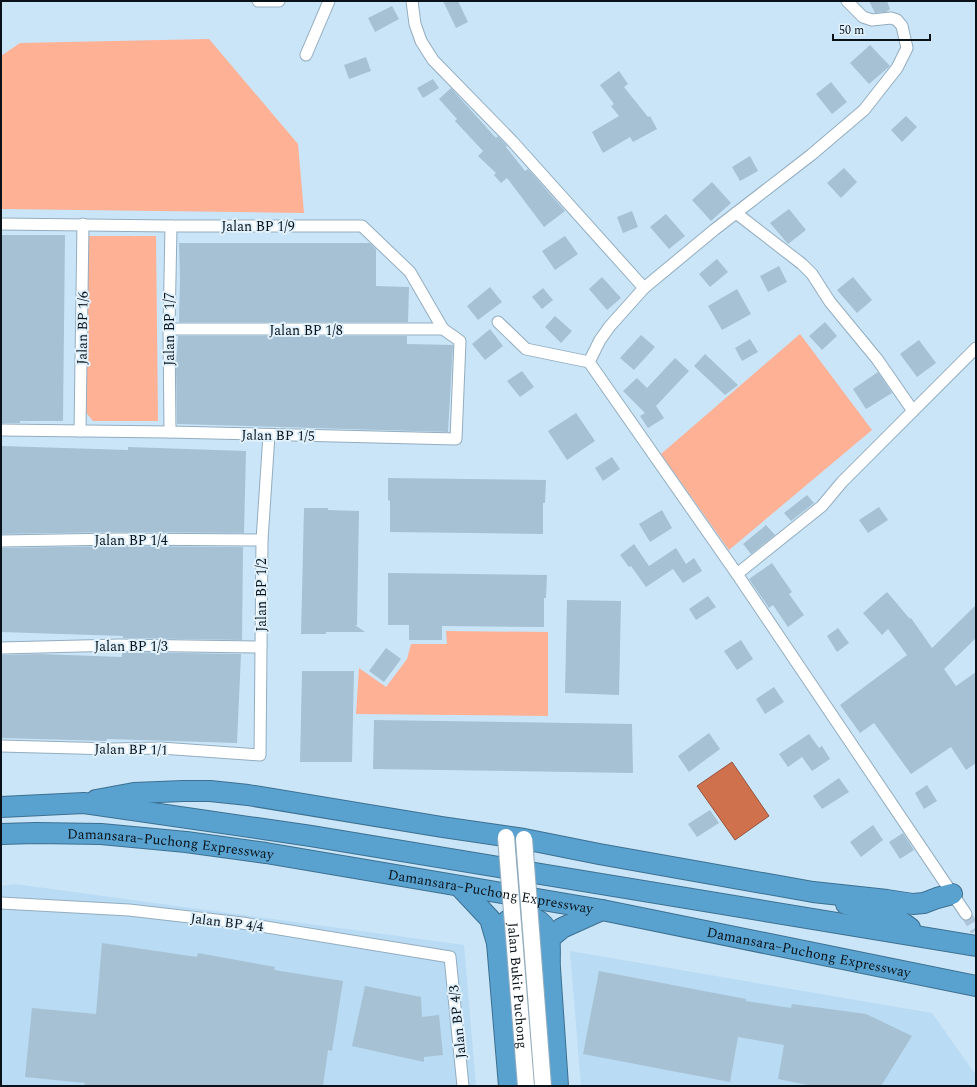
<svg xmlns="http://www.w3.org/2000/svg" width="977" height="1087" font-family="Spectral,serif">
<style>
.built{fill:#b9dbf3}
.green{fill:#feb195}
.water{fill:#d0714e;stroke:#94543e}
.building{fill:#a6c1d3}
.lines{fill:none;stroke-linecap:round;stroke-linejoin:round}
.minor-tunnel{stroke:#adc5d6;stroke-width:11;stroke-dasharray:11 5.5;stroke-linecap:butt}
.minor-casing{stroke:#93adbf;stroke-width:13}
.motorway-casing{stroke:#3d7090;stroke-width:22}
.minor{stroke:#fff;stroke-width:11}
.motorway{stroke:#59a2d0;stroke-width:20}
.secondary-bridge-casing{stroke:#93adbf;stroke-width:18;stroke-linecap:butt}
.secondary-bridge{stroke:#fff;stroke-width:16}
.labels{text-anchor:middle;stroke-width:4;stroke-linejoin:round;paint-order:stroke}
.street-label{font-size:14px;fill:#081218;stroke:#e0f1fc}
</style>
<rect width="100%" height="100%" fill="#cae5f8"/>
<g class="built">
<path d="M15,884l449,61 12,141h-475v-200z"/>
<path d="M570,951l362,62 44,62v11h-395z"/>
</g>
<g class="green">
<path d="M209,39l89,105 6,69 -303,-4v-153l19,-13z"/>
<path d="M86,236h70l2,185h-65l-10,-12z"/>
<path d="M800,334l72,96 -143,120 -68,-96z"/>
<path d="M446,631l102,1v84l-192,-2 3,-46 27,19 21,-28 4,-15h36z"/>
</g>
<path class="water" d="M732,762l37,54 -34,24 -38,-54z"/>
<g class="building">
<path d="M443,1h15l10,21 -12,6z"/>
<path d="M869,1h18l3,8 -4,3 -11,1z"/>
<path d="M392,6l7,13 -24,13 -7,-14z"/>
<path d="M870,45l20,21 -21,18 -19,-21z"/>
<path d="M366,57l5,14 -22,8 -5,-14z"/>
<path d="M619,71l9,13 -4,3 24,30 2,-1 7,13 -24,13 -3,-5 -27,16 -11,-21 27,-16 -8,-10 3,-2 -14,-19z"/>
<path d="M433,79l6,9 -16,10 -6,-10z"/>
<path d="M831,82l16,20 -15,12 -16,-20z"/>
<path d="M451,88l45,50 2,-2 9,10 -1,1 19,24 3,-2 37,42 -21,16 -37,-49 -6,5 -7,-8 2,-2 -18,-17 5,-5 -28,-30 2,-2 -18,-20z"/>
<path d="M906,116l11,11 -15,15 -11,-12z"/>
<path d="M750,156l8,15 -18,10 -8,-14z"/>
<path d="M844,168l13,14 -16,16 -14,-15z"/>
<path d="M712,182l19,21 -20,18 -19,-21z"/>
<path d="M789,209l17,21 -18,14 -18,-21z"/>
<path d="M632,211l6,16 -15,6 -6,-16z"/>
<path d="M666,214l19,22 -16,13 -19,-22z"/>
<path d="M1,235h64l-2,186h-43v2h-19z"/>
<path d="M565,236l13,18 -23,16 -13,-19z"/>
<path d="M179,243h191l6,6v37l33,1 -1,35h-229l1,-45z"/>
<path d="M717,259l11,13 -18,15 -11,-13z"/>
<path d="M779,266l8,16 -19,10 -8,-16z"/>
<path d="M602,277l19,21 -14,12 -18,-21z"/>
<path d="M853,277l19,23 -15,13 -20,-23z"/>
<path d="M490,287l12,15 -24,18 -11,-14z"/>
<path d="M543,288l10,12 -11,9 -10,-12z"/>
<path d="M737,289l14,25 -29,16 -14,-24z"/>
<path d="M555,316l17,15 -11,12 -16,-16z"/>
<path d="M825,322l12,14 -15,14 -13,-14z"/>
<path d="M490,329l13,17 -18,14 -13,-16z"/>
<path d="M641,335l14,12 -21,23 -14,-12z"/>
<path d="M178,336h229v8l46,1 -5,87 -271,-8 -1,-59z"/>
<path d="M750,339l8,13 -16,9 -7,-13z"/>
<path d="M919,340l17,23 -19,14 -17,-23z"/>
<path d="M705,354l33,31 -13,10 -31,-29z"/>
<path d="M675,358l14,13 -33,35 8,12 -16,10 -8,-12 5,-3 -22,-22 14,-13 10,10z"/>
<path d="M522,371l12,16 -14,10 -13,-16z"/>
<path d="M878,372l14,21 -26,16 -13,-20z"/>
<path d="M576,413l19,28 -28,19 -19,-29z"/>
<path d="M1,446l127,4v-3l118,4 -2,82 -125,-1 -118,2z"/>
<path d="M612,457l8,12 -17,12 -8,-13z"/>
<path d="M388,478l158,2 -1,23h-2v31l-153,-2v-31l-2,-1z"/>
<path d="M807,495l7,8 -23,18 -7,-8z"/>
<path d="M879,507l9,13 -20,13 -9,-13z"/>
<path d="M304,508h24v2l31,1 -2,114h-2l10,7h-39v2h-25z"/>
<path d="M662,510l10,18 -22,14 -11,-18z"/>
<path d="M766,525l9,10 -24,19 -8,-10z"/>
<path d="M634,544l15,22 27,-18 10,16 8,-6 8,13 -19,12 -10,-14 -27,18 -15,-21 -2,1 -9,-12z"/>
<path d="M119,546l124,1 -1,93 -119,-2v-2l-122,-4v-84z"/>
<path d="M772,563l20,29 -3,2 15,21 -16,12 -15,-22 -4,3 -20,-29z"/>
<path d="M388,573l159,2 -1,23h-2v29l-102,-1v14h-33v-15h-21z"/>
<path d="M887,592l23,27 1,-1 21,30 44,-43v33l-32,31 12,17 20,-14v91l-10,7 -15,-23 -40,27 -37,-51 -14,10 -20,-28 67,-50 -19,-26 -6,6 -19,-22z"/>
<path d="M708,596l8,11 -20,13 -7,-11z"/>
<path d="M567,600l54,1 -2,94 -54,-2z"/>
<path d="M838,628l11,15 -12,9 -10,-16z"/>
<path d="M741,640l12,19 -16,11 -13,-19z"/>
<path d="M386,648l15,11 -17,23 -15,-11z"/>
<path d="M122,652l119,2 -4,89 -130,-4 -1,2 -105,-3v-83l39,-1 82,3z"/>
<path d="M302,671h52l-2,91h-52z"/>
<path d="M774,687l10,15 -19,12 -9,-15z"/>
<path d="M374,720l258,4 1,49 -260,-4z"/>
<path d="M709,733l11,16 -31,23 -11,-16z"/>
<path d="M809,734l10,14 3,-2 8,13 -18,12 -10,-14 -14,10 -9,-13z"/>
<path d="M839,778l10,14 -27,17 -9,-13z"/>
<path d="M927,785l10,16 -13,8 -9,-16z"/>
<path d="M710,810l9,13 -22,14 -9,-13z"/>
<path d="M873,825l10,15 -22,17 -11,-15z"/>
<path d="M903,833l11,17 -14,9 -11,-17z"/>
<path d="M102,943l95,14 1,-4 77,14 -1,3 69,11 -11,70 -4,-1 -5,36h-239l1,-3 -60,-6 7,-69 64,6z"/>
<path d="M599,971l147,28v2l45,7 1,-4 74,10 46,22 -31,50h-69l-34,-7 6,-34 -46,-8 -8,45 -147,-28z"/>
<path d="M365,986l56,11 1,20 17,-2 4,40 -19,2v5l-72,-16z"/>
</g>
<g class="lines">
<path class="minor-tunnel" d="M966,914l10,17"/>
<g class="minor-casing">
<g id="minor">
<path d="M258,1h21"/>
<path d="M412,1l3,23 6,17 12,19 79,81 132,147 -34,38 -10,14 -11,22 148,212 229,340"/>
<path d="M306,55l23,-54"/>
<path d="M736,213l66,51 10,10 18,28 47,57 36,52"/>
<path d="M1,224l170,2h191l48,46 33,57 17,12 -4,98 -286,-7 -169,-2"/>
<path d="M644,288l70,-58 97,-75 53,-45 33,-42 10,-20 -5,-22 -5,-6 -6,-2 -19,2 -9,-3 -16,-16"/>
<path d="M498,322l28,27 63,13"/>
<path d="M169,329h274"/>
<path d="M80,431l3,-207"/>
<path d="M170,432l-1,-103 2,-103"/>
<path d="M1,541l118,-2 143,1"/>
<path d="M737,574l85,-68 20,-24 134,-134"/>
<path d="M1,648l119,-3 141,2"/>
<path d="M1,746l112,3 48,-1 99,7 2,-215 7,-105"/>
<path d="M1,903l128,7 113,13 208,34 13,129"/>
</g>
</g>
<g class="motorway-casing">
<g id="motorway">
<path d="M96,800l38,-7 49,-2h27l38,4 194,32 82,12 75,15 214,38 74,8 26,4 11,-1 13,-5 15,-4"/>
<path d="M1,807l83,-4 227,33 665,110"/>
<path id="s1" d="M1,834l35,-1 65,1 85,8 80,11 336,57 374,76"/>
<path d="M459,886l31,33 7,24 12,143"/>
<path d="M846,904l53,16 11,8"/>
<path d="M550,938l12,-10 40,-18"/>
<path d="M497,943c2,-9 5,-21 15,-25 12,-4 28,-1 34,11 6,11 3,26 4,39 3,39 5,79 8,118"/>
</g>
</g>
<use href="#minor" class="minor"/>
<use href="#motorway" class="motorway"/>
<g class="secondary-bridge-casing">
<g id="secondary-bridge">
<path id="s2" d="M506,837l20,249"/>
<path d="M524,839l19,247"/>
</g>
</g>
<use href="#secondary-bridge" class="secondary-bridge"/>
</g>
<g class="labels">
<g class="street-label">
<text x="258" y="231">Jalan BP 1/9</text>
<text transform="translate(82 328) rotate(-89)" y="5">Jalan BP 1/6</text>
<text transform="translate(169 329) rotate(-90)" y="5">Jalan BP 1/7</text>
<text x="306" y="335">Jalan BP 1/8</text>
<text transform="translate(278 435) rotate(1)" y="5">Jalan BP 1/5</text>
<text x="131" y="545">Jalan BP 1/4</text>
<text transform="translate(261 595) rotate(-90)" y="5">Jalan BP 1/2</text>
<text x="131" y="651">Jalan BP 1/3</text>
<text transform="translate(131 749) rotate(1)" y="5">Jalan BP 1/1</text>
<text dy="5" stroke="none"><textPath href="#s1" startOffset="170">Damansara–Puchong Expressway</textPath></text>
<text dy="5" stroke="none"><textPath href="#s1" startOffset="494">Damansara–Puchong Expressway</textPath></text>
<text transform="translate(227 922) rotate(7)" y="5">Jalan BP 4/4</text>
<text dy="5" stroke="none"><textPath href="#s1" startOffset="818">Damansara–Puchong Expressway</textPath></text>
<text dy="5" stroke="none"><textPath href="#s2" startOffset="149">Jalan Bukit Puchong</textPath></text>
<text transform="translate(457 1022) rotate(-96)" y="5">Jalan BP 4/3</text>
</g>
</g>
<rect width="977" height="1087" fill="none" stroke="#081218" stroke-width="4"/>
<path d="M833 34v6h97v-6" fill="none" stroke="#081218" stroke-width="2"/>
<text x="839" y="34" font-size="12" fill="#081218" stroke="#e0f1fc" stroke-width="3" paint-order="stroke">50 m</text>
</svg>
